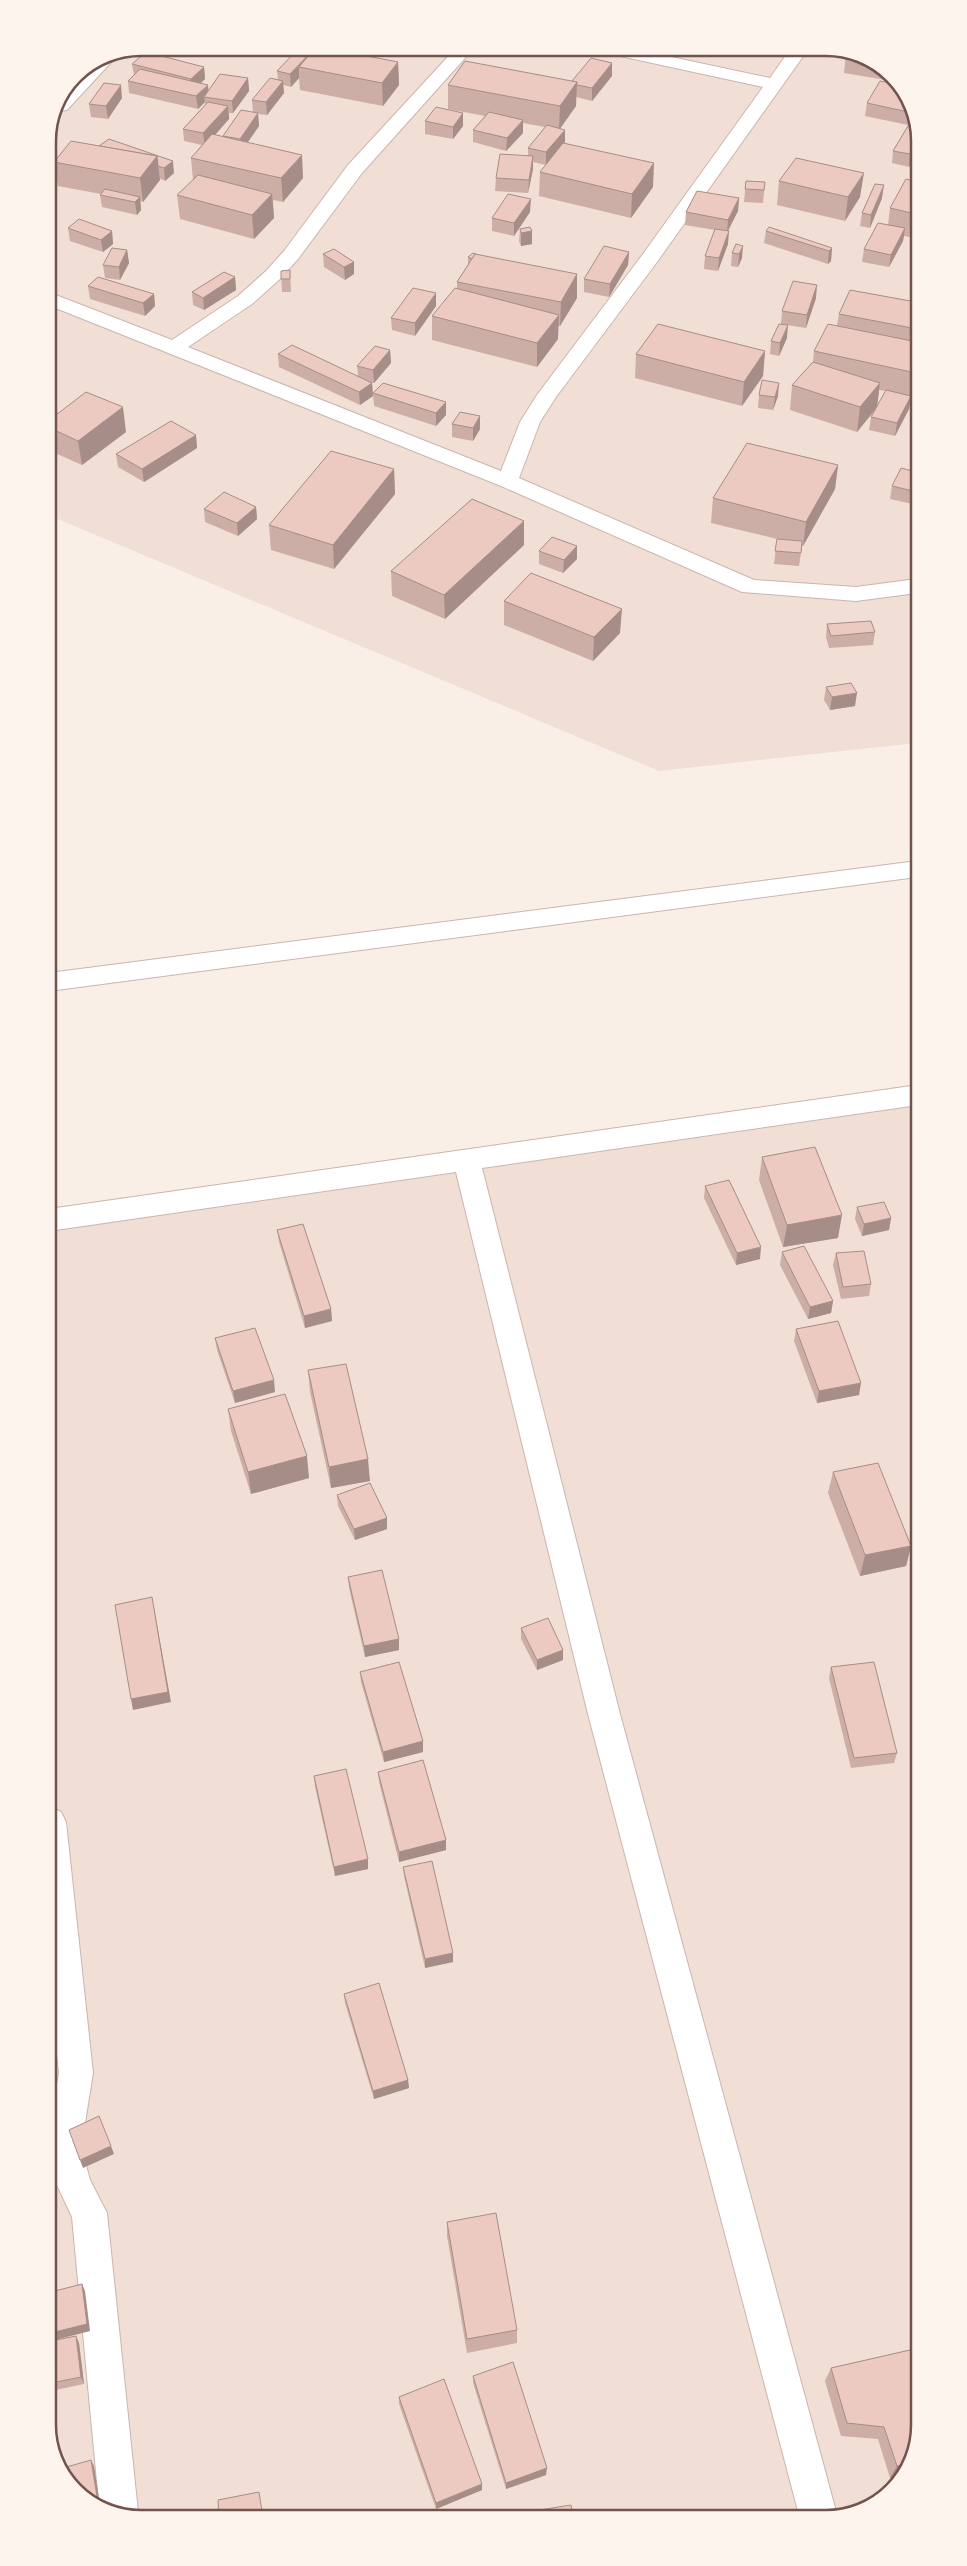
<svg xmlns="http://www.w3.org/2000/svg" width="967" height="2566" font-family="Raleway,sans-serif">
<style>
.residential{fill:#f1dfd6}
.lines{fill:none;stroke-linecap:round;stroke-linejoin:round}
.minor-casing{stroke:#cbb5ae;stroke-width:2}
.minor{fill:#fff;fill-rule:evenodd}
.wall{fill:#ccaea6;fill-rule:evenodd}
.shaded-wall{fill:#a68d87}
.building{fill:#edcac1;stroke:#a68d87}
.rim{fill:none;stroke:#72534e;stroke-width:2.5}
</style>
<rect width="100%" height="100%" fill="#faefe7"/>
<g class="residential">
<path d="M142,48h690l51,19 33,50 1,626 -258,28 -611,-256v-379l27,-61 31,-20z"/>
<path d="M918,1094l1,1331 -19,56 -50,34 -715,3 -55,-23 -29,-46 -2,-1232z"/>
</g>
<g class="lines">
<g class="minor-casing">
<g id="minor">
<path d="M456,48h18l-112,125 -64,86 -18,20 -28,25 -64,43 313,124 19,-49 17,-27 106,-141 120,-167 -157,-34 -6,-1 -2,-4h31l141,30 21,-30h18l-152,214 -101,135 -16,25 -21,56 235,102 102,7 61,-8v14l-61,8 -114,-9 -241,-106 -453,-181v-13l124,48 66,-44 28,-25 18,-20 64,-86z"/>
<path d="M117,52l-2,6 -48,52 -8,1c12,-26 27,-53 58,-59z"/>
<path d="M917,861v16l-868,114v-18z"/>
<path d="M918,1085v20l-436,63 138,546 217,801h-38l-211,-801 -132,-542 -407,59v-22z"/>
<path d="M50,1807l11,5 5,10 27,251 -9,56v29l6,22 17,33 31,299 -3,6 -36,-15 -27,-286 -15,-32 -7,-23v-36l9,-53 -9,-89z"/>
</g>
</g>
<use href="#minor" class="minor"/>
</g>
<g class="wall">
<path d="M305,48h27l-1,1 67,13 1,23 -16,21 -83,-16 -1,-12 -8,9 -8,-2 1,8 -17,22 -9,-1 1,12 -11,16 55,36 -20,24 -10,-2 1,18 -20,21 -74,-20 -3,-24 16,-15 -2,-22 11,-13 -18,-4 -1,-12 22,-24v-3l-7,7 -69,-16 -1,-12 6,-6 -2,-11 72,3 1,12 -4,4 7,8 40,-13 1,13 -16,22h-4v6l-14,16 8,2 30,-25 -1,-12 26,-20 -1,-9 28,-20z"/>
<path d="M414,48h17l-3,3z"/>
<path d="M846,53l37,14 9,14 -48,-8z"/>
<path d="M612,76l-20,25 -16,-4v9l-16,23 5,13 -1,1 89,44 -22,31 -92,-22 1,-24 6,-7 -13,-3v7l-5,24 -33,-2 1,-13 32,-22v-8l17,-21 -22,-4v10l-17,18 -33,-9v-12l12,-14 -37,-7v-24l124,-4z"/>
<path d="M894,84l22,33v36l-7,14 -17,-4 1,-12 15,-26 -43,-9 2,-13z"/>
<path d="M122,98l-14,21 -17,-2 -2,-13z"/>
<path d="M425,121l38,5 -10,13 -28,-5z"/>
<path d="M109,139l65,34 -9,8 -6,-3 1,2 -17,22 -3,-1 1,9 -4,5 -35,-8 -2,-12 1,-1 -43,-8 -4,-24 45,-16z"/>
<path d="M746,181l19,1 -2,21 -19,-1z"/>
<path d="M779,181l81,16 -15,24 -68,-16z"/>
<path d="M916,182v56l-12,-2 -1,5 -14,26 -27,-5 2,-13 24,-24 2,-17z"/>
<path d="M739,198l-1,13 -11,20 1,13 -10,27 -14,-2 1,-13 10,-26 -30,-5 1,-13z"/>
<path d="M882,198l-12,30 -10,-2 2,-13z"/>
<path d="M530,212l-16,24 -22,-5v-13z"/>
<path d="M68,228l44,3 1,13 -10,8 -33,-11z"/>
<path d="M520,229l12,15 -11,2 -2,-5z"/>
<path d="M766,231l66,17 -1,13 -3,3 -64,-21z"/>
<path d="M736,244l6,14 -4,9 -7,-1 1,-13z"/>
<path d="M127,250l2,13 -9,17 -15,-2 -2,-13z"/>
<path d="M629,252l-1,13 -19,32 -25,-5v-13z"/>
<path d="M323,254l31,8v12l-9,6 -21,-13z"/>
<path d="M468,257l109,41 -17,28h-2v13l-21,28 -105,-27v-24l25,-27v-7l11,-17z"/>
<path d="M290,270l1,22h-9l-1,-21z"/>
<path d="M235,277l1,13 -32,20 -11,-5 -1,-13z"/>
<path d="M88,286l66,8 1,12 -10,10 -55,-17z"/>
<path d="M816,298l-10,30 -25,-4 1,-13z"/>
<path d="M916,302l1,87 -4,8h-2l-2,12 -14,27 -26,-6 2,-13 5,-8 -19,23 -67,-22 2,-25 21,-23 1,-11 23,-26 2,-11zM879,390l7,1 -9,15z"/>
<path d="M436,306l-21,30 -23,-6 -1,-12z"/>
<path d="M787,338l-8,18 -9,-2 1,-13z"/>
<path d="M390,350l1,13 -17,20h-2l1,13 -13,9 -81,-38 -1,-13 80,22 -1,-10z"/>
<path d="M765,351l-2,25 -21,30 -107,-28 1,-24z"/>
<path d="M373,393l73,9v13l-10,11 -62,-20z"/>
<path d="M759,395l19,1 -5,14 -15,-2z"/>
<path d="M48,421l78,11 -44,33 -34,-15z"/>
<path d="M452,424l28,5 -7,12 -21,-4z"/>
<path d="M196,435l1,13 -53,34 -26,-15 -2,-13z"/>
<path d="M838,465l-3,24 -32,57h-1l-3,20 -25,-2 3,-25 -66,-16 2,-25z"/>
<path d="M394,469l1,25 -61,75 -63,-19 -2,-25z"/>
<path d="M917,472v33l-27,-6 2,-13z"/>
<path d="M256,507l1,12 -19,17 -33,-14 -1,-13z"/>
<path d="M524,521v24l-79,74 -53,-23 -1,-25z"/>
<path d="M539,551l38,8 -14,14 -24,-9z"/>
<path d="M504,601l116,32 -27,28 -89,-36z"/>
<path d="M827,624l48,8 -2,13 -44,3 -3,-11z"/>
<path d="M826,687l29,19 -25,4 -6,-10z"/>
<path d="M762,1157l76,81 -55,9 -24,-67z"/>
<path d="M705,1186l55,73 -24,6 -32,-67z"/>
<path d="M857,1207l34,11 -2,12 -27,6 -7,-17z"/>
<path d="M277,1230l54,79 1,12 -27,7 -26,-86z"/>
<path d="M782,1252l51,49 -2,12 -23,6 -28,-54z"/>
<path d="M836,1253l35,31 -2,12 -28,3 -8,-34z"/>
<path d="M796,1329l63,66 -42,8 -23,-62z"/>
<path d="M215,1338l60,54 -40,11 -18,-53z"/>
<path d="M308,1370l62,111 -39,7 -21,-96z"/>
<path d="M228,1409l81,69 -58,16 -20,-63z"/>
<path d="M833,1472l78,74 -5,20 -46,10 -32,-83z"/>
<path d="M337,1495l50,34 -32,11 -17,-34z"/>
<path d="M348,1577l51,62v11l-34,7 -16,-69z"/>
<path d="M521,1628l42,22v10l-26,10 -16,-31z"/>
<path d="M831,1667l66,86 -3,10 -43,5 -22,-90z"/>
<path d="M360,1672l63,80 -39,10 -23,-80z"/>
<path d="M378,1772l68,78 -47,12 -20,-80z"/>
<path d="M314,1776l54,83v10l-33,7 -20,-89z"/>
<path d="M403,1867l50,95 -28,6 -21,-92z"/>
<path d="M344,1994l64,86 1,8 -35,11 -29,-96z"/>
<path d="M447,2222l70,108v13l-50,10 -20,-117z"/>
<path d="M76,2336l3,7 5,41 -33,7v-50z"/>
<path d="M910,2350l-7,124 -13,4 -12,-39 -37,-3 -16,-55 6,-13z"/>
<path d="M473,2376l73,99 -40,14 -33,-106z"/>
<path d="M399,2397l83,93 -46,19 -37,-105z"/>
</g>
<g class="shaded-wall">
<path d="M312,52l-13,15v11l-8,9 -1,-13z"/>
<path d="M398,62l1,23 -16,21 -1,-23z"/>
<path d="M612,63v13l-20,25v-13z"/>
<path d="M204,67l1,12 -13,12 -1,-12z"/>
<path d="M248,78l1,13 -16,22 -1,-12z"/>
<path d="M283,81l1,12 -17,22 -1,-13z"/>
<path d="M577,82l-1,24 -17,24 1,-24z"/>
<path d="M121,85l1,13 -14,21 -2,-13z"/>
<path d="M208,85l1,12h-5l1,5 -7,7 -2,-13z"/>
<path d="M228,106l1,13 -24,27 -2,-13z"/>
<path d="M258,113l1,13 -18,26 -1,-13z"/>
<path d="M463,113v13l-10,13v-12z"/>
<path d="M523,120v13l-17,18 1,-13z"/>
<path d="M565,130v12l-19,23v-13z"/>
<path d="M916,144v9l-7,14 1,-13z"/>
<path d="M302,155l1,23 -20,24 -2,-24z"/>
<path d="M157,156l3,24 -17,22 -3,-24z"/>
<path d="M533,156v13l-5,24 1,-13z"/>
<path d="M173,161l1,12 -9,8 -1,-13z"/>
<path d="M654,163l-1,24 -22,31 1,-24z"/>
<path d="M864,173l-4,24 -15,24 3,-24z"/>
<path d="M884,185l-2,13 -12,30 1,-13z"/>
<path d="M272,194l2,24 -20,21 -2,-24z"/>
<path d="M140,197l1,13 -4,5 -2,-13z"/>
<path d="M739,198l-1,13 -11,22 1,-13z"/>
<path d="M531,199l-1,13 -16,24v-13z"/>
<path d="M905,228l-2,13 -14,26 2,-12z"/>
<path d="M112,231l1,13 -10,8 -2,-12z"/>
<path d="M532,231v13l-11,2v-13z"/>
<path d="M729,231l-1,13 -10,27 1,-13z"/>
<path d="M743,246l-1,12 -4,9 1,-13z"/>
<path d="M832,248l-1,13 -3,3 1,-13z"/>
<path d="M127,250l2,13 -9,17 -1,-13z"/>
<path d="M629,252l-1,13 -19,32 1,-13z"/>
<path d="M354,262v12l-9,6 -1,-13z"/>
<path d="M577,274v24l-17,28 1,-24z"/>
<path d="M235,277l1,13 -32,20 -1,-12z"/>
<path d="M817,285l-1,13 -10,30 1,-13z"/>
<path d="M436,293v13l-21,30v-13z"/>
<path d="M154,294l1,12 -10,10 -2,-13z"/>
<path d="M559,315l-1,24 -21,28v-24z"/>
<path d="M788,325l-1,13 -8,18 1,-13z"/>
<path d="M390,350l1,13 -17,20 -1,-13z"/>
<path d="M765,351l-2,25 -21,30 2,-24z"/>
<path d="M917,372v17l-4,8z"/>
<path d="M372,383l1,13 -13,9 -1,-13z"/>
<path d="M779,383l-1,13 -5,14 2,-13z"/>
<path d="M880,383l-3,24 -20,25 3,-25z"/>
<path d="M911,396l-2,13 -14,27 2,-13z"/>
<path d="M446,402v13l-10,11v-13z"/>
<path d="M123,407l3,25 -44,33 -4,-24z"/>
<path d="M480,416v13l-7,12v-13z"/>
<path d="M196,435l1,13 -53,34 -2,-13z"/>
<path d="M838,465l-3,24 -32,57 3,-24z"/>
<path d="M394,469l1,25 -61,75 -1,-24z"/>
<path d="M256,507l1,12 -19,17 -1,-13z"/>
<path d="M524,521v24l-79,74 -1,-24z"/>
<path d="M577,546v13l-14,14 1,-13z"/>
<path d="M622,609l-2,24 -27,28 1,-24z"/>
<path d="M857,693l-2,13 -25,4 2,-13z"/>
<path d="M842,1215l-4,23 -55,9 4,-22z"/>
<path d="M891,1218l-2,12 -27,6 2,-12z"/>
<path d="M761,1247l-1,12 -24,6 1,-12z"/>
<path d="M833,1301l-2,12 -23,6 2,-12z"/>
<path d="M331,1309l1,12 -27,7 -1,-12z"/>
<path d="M274,1380l1,12 -40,11 -2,-12z"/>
<path d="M861,1383l-2,12 -42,8 2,-12z"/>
<path d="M307,1456l2,22 -58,16 -3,-22z"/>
<path d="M368,1459l2,22 -39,7 -2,-21z"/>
<path d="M387,1518v11l-32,11 -1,-11z"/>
<path d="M911,1546l-5,20 -46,10 5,-21z"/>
<path d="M154,1608l17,94 -38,8 -2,-11z"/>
<path d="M399,1639v11l-34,7 -1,-11z"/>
<path d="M563,1650v10l-26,10v-10z"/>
<path d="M423,1741v11l-39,10 -1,-10z"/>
<path d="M446,1840v10l-47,12v-10z"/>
<path d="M368,1859v10l-33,7 -1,-9z"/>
<path d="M453,1953v9l-28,6v-9z"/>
<path d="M408,2080l1,8 -35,11 -1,-8z"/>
<path d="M111,2146l3,8 -31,14 -3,-8z"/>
<path d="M82,2284l3,7 5,40 -39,10v-8z"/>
<path d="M76,2336l3,7 5,41 -3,-7z"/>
<path d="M91,2460l3,6 6,38 -2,-1z"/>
<path d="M906,2464l-3,10 -13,4 7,-12z"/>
<path d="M547,2468l-1,7 -40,14v-6z"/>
<path d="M482,2484v6l-46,19v-6z"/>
</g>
<g class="building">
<path d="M315,48h10l73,14 -16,21 -83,-16z"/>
<path d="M298,49l13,3 -21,22 -13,-3z"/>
<path d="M146,52l58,15 -13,12 -59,-15z"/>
<path d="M591,58l21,5 -20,25 -15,-3v-3l-5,-1z"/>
<path d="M465,61l112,21 -17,24 -112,-21z"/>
<path d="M140,69l68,16 -12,11 -68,-15z"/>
<path d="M220,74l28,4 -16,23 -28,-4z"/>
<path d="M270,78l13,3 -17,21 -14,-2z"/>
<path d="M880,81l14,3 19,29 -46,-10z"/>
<path d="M104,83l17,2 -15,21 -17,-2z"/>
<path d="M208,102l20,4 -25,27 -20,-4z"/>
<path d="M436,107l27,6 -10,14 -28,-6z"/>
<path d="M241,110l17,3 -18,26 -17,-3z"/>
<path d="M489,112l34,8 -16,18 -34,-8z"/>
<path d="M911,121l5,1v22l-6,10 -17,-3z"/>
<path d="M547,125l18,5 -19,22 -18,-4z"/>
<path d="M212,134l90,21 -21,23 -90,-20z"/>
<path d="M109,139l64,22 -9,7 -6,-2 -1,-10 -58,-10z"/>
<path d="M71,141l86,15 -17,22 -86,-16z"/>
<path d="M563,143l91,20 -22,31 -92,-22z"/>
<path d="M500,154l33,2 -4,24 -33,-2z"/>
<path d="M796,158l68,15 -16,24 -69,-16z"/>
<path d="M198,175l74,19 -20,21 -75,-20z"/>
<path d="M906,179l10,3v32l-26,-6z"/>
<path d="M746,181l19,1 -1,8 -19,-1z"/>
<path d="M875,184l9,1 -13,30 -9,-2z"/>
<path d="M105,189l35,8 -5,5 -35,-7z"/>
<path d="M697,191l42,7 -11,22 -42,-8z"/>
<path d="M508,194l23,5 -17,24 -22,-5z"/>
<path d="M79,219l33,12 -11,9 -33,-12z"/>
<path d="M878,223l27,5 -14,27 -27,-6z"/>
<path d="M530,227l2,4 -11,2 -1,-4z"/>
<path d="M769,227l63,21 -3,3 -63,-20z"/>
<path d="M715,229l14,2 -10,27 -14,-2z"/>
<path d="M736,244l7,2 -4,8 -7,-1z"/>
<path d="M604,246l25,6 -19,32 -26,-5z"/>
<path d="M112,248l15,2 -8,17 -16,-2z"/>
<path d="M334,249l20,13 -10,5 -21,-13z"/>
<path d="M473,253l5,2 -3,-1 -3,5 -4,-2z"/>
<path d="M475,254l102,20 -16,28 -104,-20z"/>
<path d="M290,270v9h-9v-8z"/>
<path d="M224,272l11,5 -32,21 -11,-6z"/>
<path d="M98,277l56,17 -11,9 -55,-17z"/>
<path d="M793,281l24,4 -10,30 -25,-4z"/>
<path d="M413,288l23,5 -21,30 -24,-5z"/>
<path d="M455,288l104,27 -22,28 -105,-27z"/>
<path d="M850,290l66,12 1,27 -78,-15z"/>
<path d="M658,324l107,27 -21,31 -108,-28z"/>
<path d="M779,324l9,1 -8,18 -9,-2z"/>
<path d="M828,324l89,18 -1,31 -102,-22z"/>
<path d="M292,345l80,38 -13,9 -81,-38z"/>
<path d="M375,346l15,4 -17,20 -16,-4z"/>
<path d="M813,362l67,21 -20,24 -68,-22z"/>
<path d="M762,380l17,3 -4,14 -16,-2z"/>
<path d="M383,383l63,19 -10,11 -63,-20z"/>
<path d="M886,390l25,6 -14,27 -26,-6z"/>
<path d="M86,392l37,15 -45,34 -30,-14v-6z"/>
<path d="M460,412l20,4 -7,12 -21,-4z"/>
<path d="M171,421l25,14 -54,34 -26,-15z"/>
<path d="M747,443l91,22 -32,57 -93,-24z"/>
<path d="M331,451l63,18 -61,76 -64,-20z"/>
<path d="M901,468l16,4v20l-25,-6z"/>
<path d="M224,492l32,15 -19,16 -33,-14z"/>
<path d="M472,499l52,22 -80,74 -53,-24z"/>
<path d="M552,537l25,9 -13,14 -25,-9z"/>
<path d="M777,539l25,2 -1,12 -26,-2z"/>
<path d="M531,573l91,36 -28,28 -90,-36z"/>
<path d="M871,621l4,11 -44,4 -4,-12z"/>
<path d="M851,683l6,10 -25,4 -6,-10z"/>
<path d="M815,1147l27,68 -55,10 -25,-68z"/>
<path d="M729,1180l32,67 -24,6 -32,-67z"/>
<path d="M884,1202l7,16 -27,6 -7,-17z"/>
<path d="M303,1224l28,85 -27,7 -27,-86z"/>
<path d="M804,1246l29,55 -23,6 -28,-55z"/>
<path d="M864,1251l7,33 -28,3 -7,-34z"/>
<path d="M838,1321l23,62 -42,8 -23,-62z"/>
<path d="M255,1328l19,52 -41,11 -18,-53z"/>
<path d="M346,1364l22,95 -39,8 -21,-97z"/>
<path d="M285,1394l22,62 -59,16 -20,-63z"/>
<path d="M878,1463l33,83 -46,9 -32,-83z"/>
<path d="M370,1483l17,35 -33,11 -17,-34z"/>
<path d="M382,1570l17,69 -35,7 -16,-69z"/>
<path d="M152,1597l16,95 -37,7 -16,-94z"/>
<path d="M548,1618l15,32 -26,10 -16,-32z"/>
<path d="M399,1662l24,79 -40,11 -23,-80z"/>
<path d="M874,1662l23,91 -43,5 -23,-91z"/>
<path d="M423,1760l23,80 -47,12 -21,-80z"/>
<path d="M346,1769l22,90 -34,8 -20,-91z"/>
<path d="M432,1861l21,92 -28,6 -22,-92z"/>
<path d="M379,1983l29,97 -35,11 -29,-97z"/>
<path d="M99,2116l12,30 -31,14 -11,-30z"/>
<path d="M496,2213l21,117 -50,9 -20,-117z"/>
<path d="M82,2284l5,40 -36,9v-41z"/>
<path d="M76,2336l5,41 -30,6v-42z"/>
<path d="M910,2350l9,32 1,43 -14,39 -9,2 -13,-39 -37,-4 -16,-55z"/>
<path d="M513,2362l34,106 -41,15 -33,-107z"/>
<path d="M444,2379l38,105 -46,19 -37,-106z"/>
<path d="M91,2460l7,43 -18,-8 -17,-27z"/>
<path d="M259,2492l4,26h-44l-1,-18z"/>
<path d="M571,2505l2,11 -59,1v-3z"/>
</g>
<path d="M0 0H967V2566H0ZM141 56H826A85 85 0 0 1 911 141V2425A85 85 0 0 1 826 2510H141A85 85 0 0 1 56 2425V141A85 85 0 0 1 141 56Z" fill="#fdf4ed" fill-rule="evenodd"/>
<path class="rim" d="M141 56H826A85 85 0 0 1 911 141V2425A85 85 0 0 1 826 2510H141A85 85 0 0 1 56 2425V141A85 85 0 0 1 141 56Z"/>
</svg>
